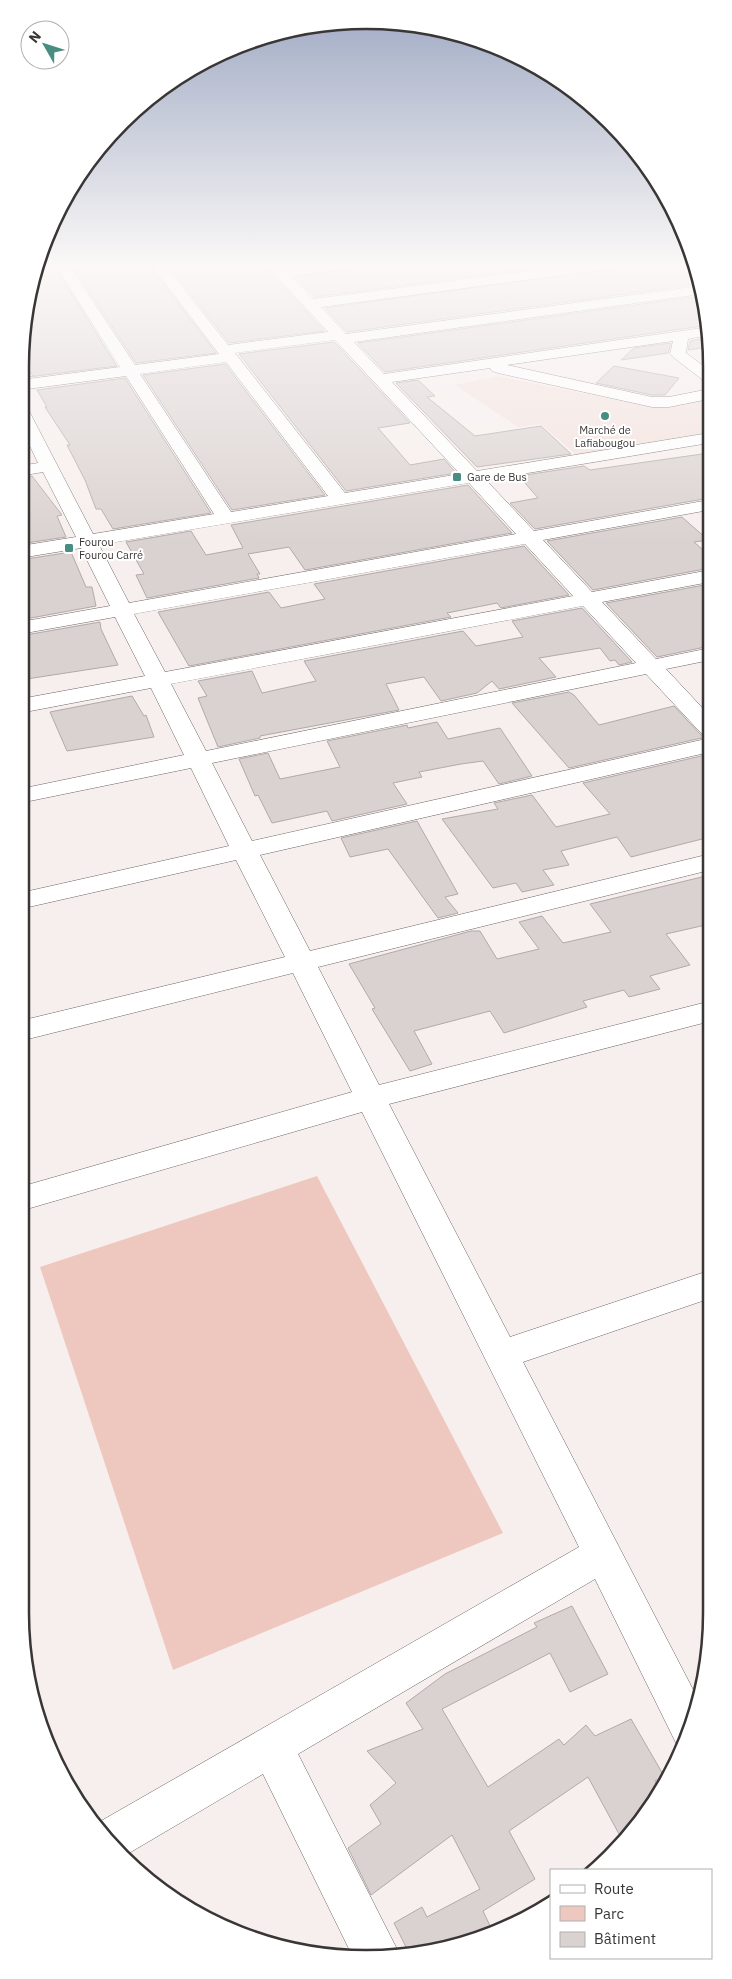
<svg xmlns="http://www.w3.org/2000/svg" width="732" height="1979" font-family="'IBM Plex Sans',sans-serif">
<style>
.built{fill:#f3e2de}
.green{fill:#eec8bf}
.building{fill:#dad2d1;stroke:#b1aaa8}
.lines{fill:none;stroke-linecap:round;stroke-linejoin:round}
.minor-casing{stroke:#6d6664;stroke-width:1}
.tertiary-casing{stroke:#6d6664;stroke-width:1}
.minor{fill:#fff;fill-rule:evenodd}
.tertiary{fill:#fff;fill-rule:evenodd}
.poi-dot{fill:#488d82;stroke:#fff;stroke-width:2}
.labels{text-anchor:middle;stroke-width:4;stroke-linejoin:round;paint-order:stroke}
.far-poi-label{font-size:11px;fill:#393635;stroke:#fff;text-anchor:start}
.rim{fill:none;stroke:#393635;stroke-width:2.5}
</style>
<rect width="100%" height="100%" fill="#f7efee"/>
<path class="built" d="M498,376l154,31 53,-9 4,2v36l-129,22 -39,-34 -23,3 -63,-42z"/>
<path class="green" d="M317,1176l186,357 -330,137 -133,-403z"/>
<g class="building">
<path d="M106,265h43l67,88 -80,10 -62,-94z"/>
<path d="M168,265h96l60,66 -95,12z"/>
<path d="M375,265h185l-246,32 -19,-20z"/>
<path d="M638,265l39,2 20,14 1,3 -351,48 -22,-24z"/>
<path d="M58,273l59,93 -89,11 5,-1 -12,-16 11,-83z"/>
<path d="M701,296l8,29 -324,47 -27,-29z"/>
<path d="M709,337v10l-21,3 2,-9z"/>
<path d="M334,342l76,81 -32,5 32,37 34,-6 12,14 -110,18 -107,-137z"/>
<path d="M671,343l-3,10 -47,7 13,-12z"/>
<path d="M225,364l100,131 -93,15 -89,-135z"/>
<path d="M614,366l65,12 -14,17h-13l-56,-12z"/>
<path d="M125,378l86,135 -98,16 -12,-20h-5l-11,-29 -18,-35h3l-25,-38h2l-10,-17z"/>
<path d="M418,380l17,16 -8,1 48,39 66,-10 30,28 -94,13 -81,-84z"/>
<path d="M709,453v45l-174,31 -25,-26 28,-5 -19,-22 65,-10 6,4z"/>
<path d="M32,476l30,39 -5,1 9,21 -46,7v-66z"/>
<path d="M468,485l44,48 -207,37 -16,-23 -41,7 12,20h-3l2,4 -112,20 -11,-23 8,-1 -18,-32 65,-11 15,24 37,-7 -12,-23z"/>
<path d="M682,517l26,23 -14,2 16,14v12l-117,22 -46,-49z"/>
<path d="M524,546l45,49 -68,13 -4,-5 -50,10 4,4 -262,49 -31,-54 111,-20 12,16 44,-9 -11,-15z"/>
<path d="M71,552l15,35h6l4,19 -76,14v-60z"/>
<path d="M710,584v62l-53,11 -51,-54z"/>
<path d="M582,608l50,54 -13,3 -4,-5 -5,1 -10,-13 -61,10 17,19 -57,12 -7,-8 -15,12 -36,8 -17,-24 -38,7 13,26 -139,26v2l-42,9 -20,-49 9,-2 -9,-15 54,-10 10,22 54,-12 -12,-20 159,-30 13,15 47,-9 -11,-16z"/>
<path d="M100,622l1,7 17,36 -98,15v-44z"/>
<path d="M569,692l5,3 25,30 75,-19 27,29 5,2 -137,31 -57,-65z"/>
<path d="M132,696l12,20 2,-1 8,22 -87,14 -17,-39z"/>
<path d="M437,722l11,17 52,-11 32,48 -33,8 -16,-23 -22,3 -42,8 3,5 -29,6 14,21 -75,17 -5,-10 -55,12 -14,-28 -3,1 -16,-37 29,-6 12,26 60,-12 -13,-26 80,-16 1,3z"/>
<path d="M710,754v83l-79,20 -14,-20 -56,14 8,14 -26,5 11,15 -32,7 -6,-9 -23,5 -51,-69 56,-10 -4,-6 38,-8 24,32 54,-13 -27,-31z"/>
<path d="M417,821l41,73 -13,3 13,16 -20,5 -50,-69 -38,8 -9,-19z"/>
<path d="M710,875v49l-44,10 24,31 -40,11 10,13 -31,8 -5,-7 -41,11 4,6 -83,26 -14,-22 -76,20 18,33 -22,7 -38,-62 3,-1 -26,-44 122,-33h9l17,28 42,-10 -20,-27 23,-6 21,27 48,-11 -21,-28z"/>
<path d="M572,1606l36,68 -38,18 -20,-39 -108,56 46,78 71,-48 5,6 22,-20 9,11 36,-17 33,57 -9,5 6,10 -20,32 -22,11 -31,-57 -79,54 26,48 -52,32 10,21 -12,6 -47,14 -25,1 -15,-30 28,-16 5,10 53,-28 -28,-54 -81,60 -23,-47 33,-24 -11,-19 26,-22 -29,-32 56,-22 -17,-26 39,-29 92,-47 -3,-4z"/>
</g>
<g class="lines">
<g class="minor-casing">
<path id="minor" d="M55,265h14l66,100 84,-11 -68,-89h14l63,80 100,-13 -62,-67h15l3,3 23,-3h39l-7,4 -48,7 22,23 263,-34h40l-7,4 -288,38 25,27 353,-48 2,8 -347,48 30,32 325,-47v8l-21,4 -2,14 23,17v12l-6,-2 -30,-23 -3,-3 3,-13 -166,24 145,32h17l40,-8v10l-40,8h-17l-154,-34 -6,-2 -2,-3 -98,14 85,89 232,-38v10l-223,37 48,51 175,-31v10l-166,30 49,52 118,-22v12l-108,20 54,57 54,-11v12l-44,9 44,47v20l-8,-2 -56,-60 -434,89 40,78 458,-103v14l-450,103 50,96 400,-97v16l-392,97 61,118 332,-84v20l-322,83 121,233 201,-67v28l-188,64 177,341 -16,43 -8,-3 -81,-164 -297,175 101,199 -47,2 -89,-181 -139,82 -18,-15 -12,-16 485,-278 -217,-435 -342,99v-24l332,-95 -59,-119 -273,68v-20l265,-64 -49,-97 -216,49v-16l209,-47 -38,-78 -171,35v-14l164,-34 -33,-67 -131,25v-14l125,-23 -30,-59 -95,17v-12l90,-16 -29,-58 -61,10v-12l56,-9 -33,-65 -23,4v-10l18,-3 -18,-38v-21l8,5 65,125 121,-20 -88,-138 -106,14v-10l100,-13zM335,340l125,134 -115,19 -110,-140zM226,362l102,134 -97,16 -91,-138zM469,483l47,51 -387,69 -30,-58zM525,544l48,52 -408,76 -31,-58zM583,606l53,57 -430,88 -35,-67z"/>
</g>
<g class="tertiary-casing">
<path id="tertiary" d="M36,265h11l-11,5z"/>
</g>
<use href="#minor" class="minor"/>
<use href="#tertiary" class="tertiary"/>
</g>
<linearGradient id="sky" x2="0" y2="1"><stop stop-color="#9ea9c3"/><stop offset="0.49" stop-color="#fbf8f7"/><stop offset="1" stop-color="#fbf8f7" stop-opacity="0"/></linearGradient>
<rect width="732" height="542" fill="url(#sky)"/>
<g class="poi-dot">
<circle cx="605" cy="416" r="5"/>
<rect x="452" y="472" width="10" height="10" rx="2.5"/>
<rect x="64" y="543" width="10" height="10" rx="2.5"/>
</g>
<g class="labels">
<g class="far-poi-label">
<text x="605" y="434" text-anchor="middle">Marché de<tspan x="605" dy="13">Lafiabougou</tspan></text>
<text x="467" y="481">Gare de Bus</text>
<text x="79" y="546">Fourou<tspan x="79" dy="13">Fourou Carré</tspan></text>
</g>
</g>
<path d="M0 0H732V1979H0ZM366 29H366A337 337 0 0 1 703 366V1613A337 337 0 0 1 366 1950H366A337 337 0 0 1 29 1613V366A337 337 0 0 1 366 29Z" fill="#fff" fill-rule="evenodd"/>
<path class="rim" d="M366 29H366A337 337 0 0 1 703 366V1613A337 337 0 0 1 366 1950H366A337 337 0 0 1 29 1613V366A337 337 0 0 1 366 29Z"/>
<rect x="550" y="1869" width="162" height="90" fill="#ffffff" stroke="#b0afae"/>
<rect x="560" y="1885" width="25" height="8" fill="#ffffff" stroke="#b0afae"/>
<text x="594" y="1894" font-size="15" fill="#393635">Route</text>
<rect x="560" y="1906" width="25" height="15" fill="#eec8bf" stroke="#b0afae"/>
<text x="594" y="1919" font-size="15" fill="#393635">Parc</text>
<rect x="560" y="1932" width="25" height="15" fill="#dad2d1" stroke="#b0afae"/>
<text x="594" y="1944" font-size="15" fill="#393635">Bâtiment</text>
<g transform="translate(45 45) rotate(309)"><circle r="24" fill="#ffffff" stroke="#b0afae"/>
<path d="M0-4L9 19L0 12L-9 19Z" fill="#488d82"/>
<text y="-8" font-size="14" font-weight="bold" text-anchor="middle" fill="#393635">N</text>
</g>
</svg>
